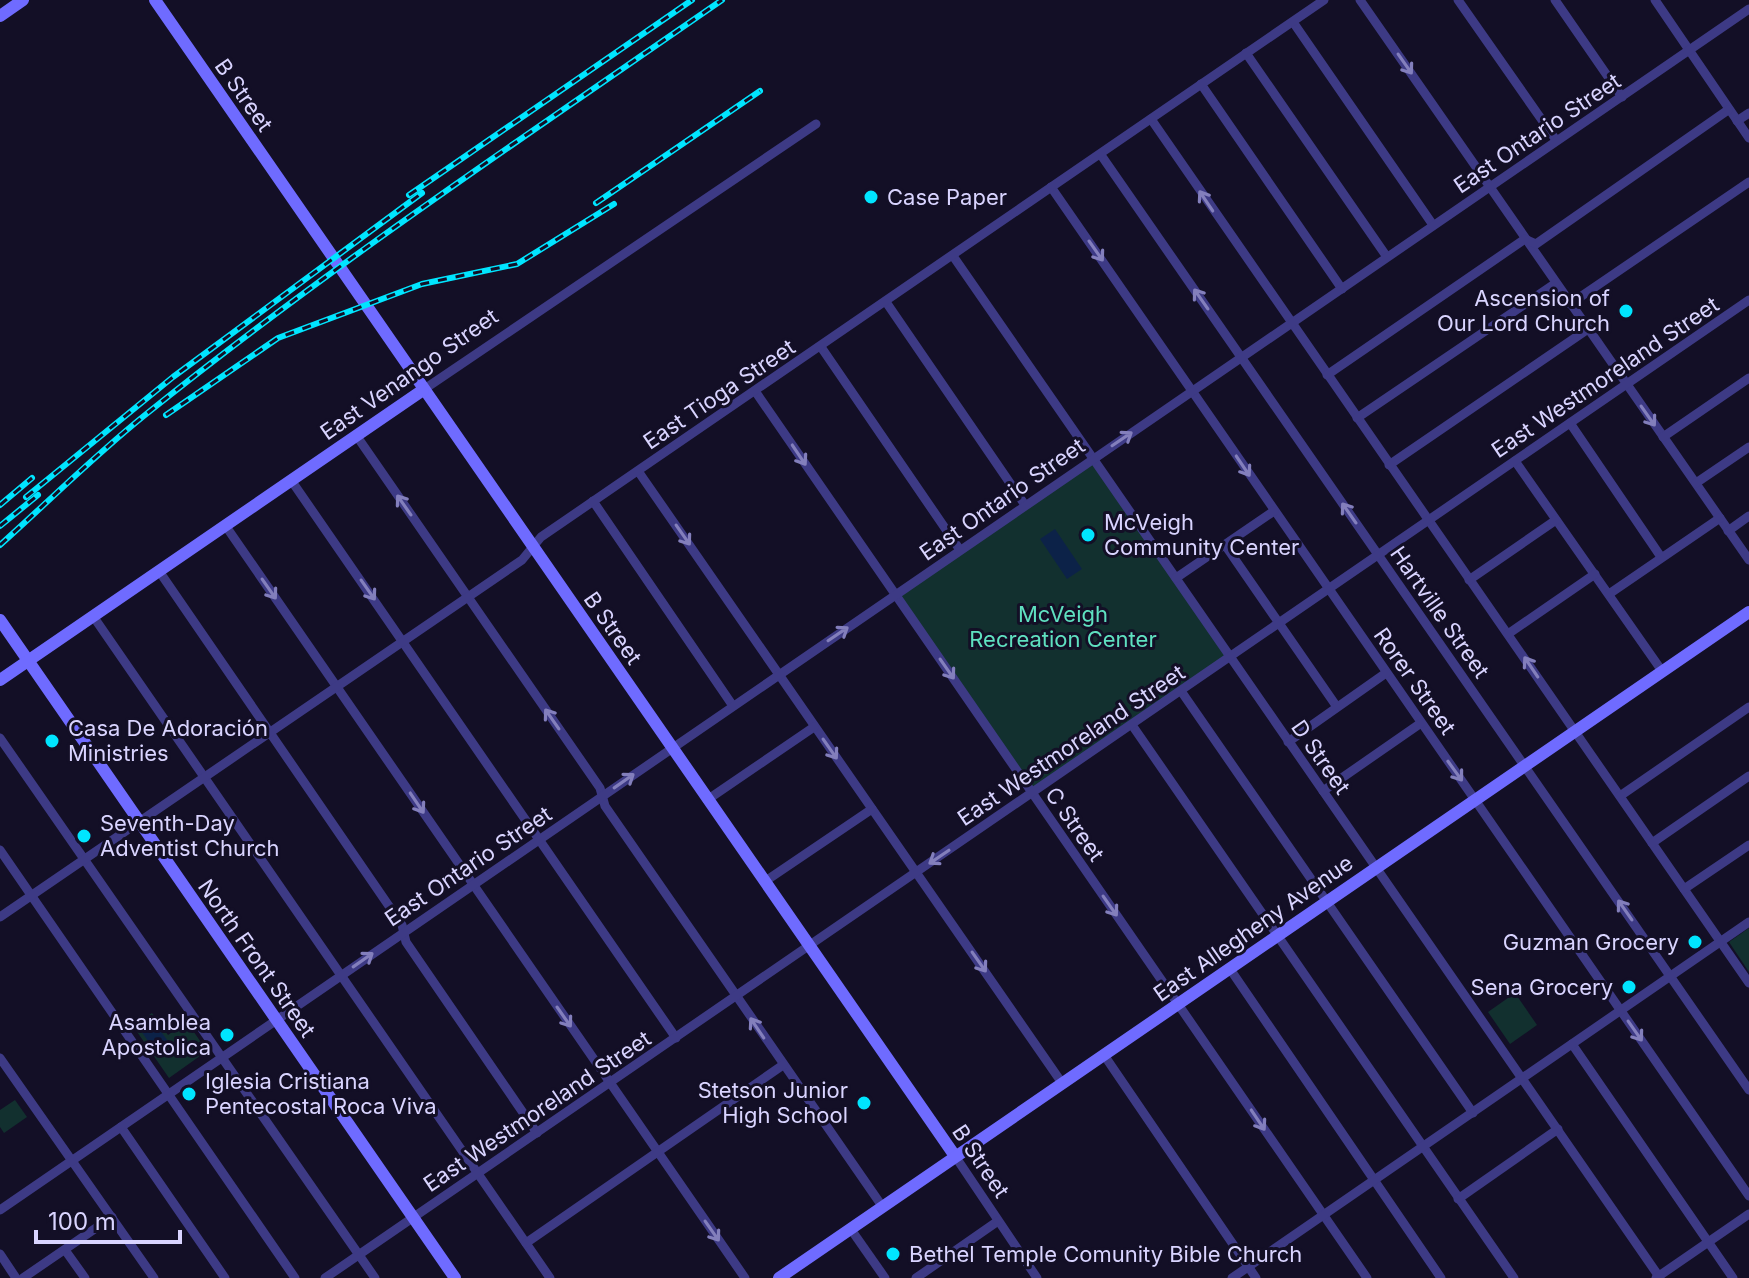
<svg xmlns="http://www.w3.org/2000/svg" width="1749" height="1278" font-family="Inter,sans-serif">
<style>
.green{fill:#12302f}
.water{fill:#0c2248}
.lines{fill:none;stroke-linecap:round;stroke-linejoin:round}
.street{stroke:#3d3a85;stroke-width:9}
.secondary{stroke:#6f6bff;stroke-width:12}
.rail-casing{stroke:#00e5ff;stroke-width:6}
.rail{stroke:#130f26;stroke-width:3;stroke-dasharray:9;stroke-linecap:butt}
.oneway{stroke:#837fbc}
.poi-dot{fill:#00e5ff;stroke:#130f26;stroke-width:3}
.labels{text-anchor:middle;stroke-width:6;stroke-linejoin:round;paint-order:stroke}
.street-label{font-size:22px;fill:#d9d4ff;stroke:#130f26}
.poi-label{font-size:22px;fill:#d9d4ff;stroke:#130f26;text-anchor:start}
.park-label{font-size:22px;fill:#5fe0c0;stroke:#130f26}
</style>
<rect width="100%" height="100%" fill="#130f26"/>
<g class="green">
<path d="M1093,458l137,199 -198,136 -137,-198z"/>
<path d="M1749,928v44l-20,-30z"/>
<path d="M1515,993l22,32 -27,19 -22,-32z"/>
<path d="M152,1013l16,22 19,-13 20,29 -38,27 -36,-52z"/>
<path d="M15,1100l12,17 -23,16 -4,-6v-17z"/>
</g>
<g class="water">
<path d="M1055,529l27,40 -15,10 -27,-40z"/>
<path d="M152,1019l18,25 -13,10 -18,-26z"/>
</g>
<g class="lines">
<g class="street">
<path d="M1360,0l389,560"/>
<path d="M1458,0l98,140"/>
<path d="M1555,0l67,97"/>
<path d="M1655,0l94,138"/>
<path d="M1293,22l140,203"/>
<path d="M1246,53l141,204"/>
<path d="M1201,84l141,205"/>
<path d="M1151,119l598,864"/>
<path d="M1737,121l12,-8"/>
<path d="M1101,155l648,935"/>
<path d="M1051,187l698,1009"/>
<path d="M953,256l707,1022"/>
<path d="M886,302l139,203"/>
<path d="M1570,304l179,-122"/>
<path d="M821,347l139,203"/>
<path d="M1327,375l198,-136 11,5 192,-134"/>
<path d="M423,390l393,-266"/>
<path d="M755,391l612,887"/>
<path d="M1357,418l199,-135"/>
<path d="M1570,423l91,134"/>
<path d="M356,435l244,353 5,18 277,400"/>
<path d="M1663,437l86,-59"/>
<path d="M1515,461l147,210"/>
<path d="M1389,465l199,-136"/>
<path d="M638,471l424,612"/>
<path d="M291,480l385,558"/>
<path d="M1696,483l53,-36"/>
<path d="M593,501l140,205"/>
<path d="M225,525l520,753"/>
<path d="M1728,531l21,-15"/>
<path d="M1225,545l112,162"/>
<path d="M159,571l243,354 4,17 131,191"/>
<path d="M1176,578l98,-67"/>
<path d="M1469,580l87,-60"/>
<path d="M1609,594l111,-76"/>
<path d="M93,616l457,662"/>
<path d="M1508,634l87,-60"/>
<path d="M1181,691l292,422"/>
<path d="M1132,725l382,553"/>
<path d="M0,738l375,540"/>
<path d="M1288,742l98,-69"/>
<path d="M1323,791l98,-68"/>
<path d="M1620,796l129,-89"/>
<path d="M707,800l107,-73"/>
<path d="M1652,843l97,-67"/>
<path d="M0,850l295,428"/>
<path d="M764,882l108,-73"/>
<path d="M1684,889l65,-44"/>
<path d="M0,917l522,-357 19,-23 783,-537"/>
<path d="M1230,969l211,309"/>
<path d="M1572,1044l161,234"/>
<path d="M1104,1055l152,223"/>
<path d="M0,1058l154,220"/>
<path d="M121,1127l104,151"/>
<path d="M955,1156l82,122"/>
<path d="M1458,1199l100,-70"/>
<path d="M0,1210l1749,-1201"/>
<path d="M850,1228l35,50"/>
<path d="M526,1243l257,-178"/>
<path d="M65,1250l20,28"/>
<path d="M0,1254l16,24"/>
<path d="M23,1278l89,-61"/>
<path d="M325,1278l1424,-978"/>
<path d="M916,1278l82,-57"/>
<path d="M1232,1278l517,-356"/>
<path d="M1656,1278l93,-64"/>
</g>
<g class="secondary">
<path d="M155,0l800,1156"/>
<path d="M0,16l23,-16"/>
<path d="M0,620l455,658"/>
<path d="M0,680l423,-290"/>
<path d="M779,1278l970,-666"/>
</g>
<g class="rail-casing">
<g id="rail">
<path d="M409,195l283,-195"/>
<path d="M596,203l164,-112"/>
<path d="M166,415l112,-77 144,-54 95,-20 97,-60"/>
<path d="M26,497l147,-120 249,-184"/>
<path d="M0,505l32,-27"/>
<path d="M0,526l38,-31"/>
<path d="M0,545c48,-43 94,-89 145,-130 184,-148 382,-280 577,-415"/>
</g>
</g>
<use href="#rail" class="rail"/>
</g>
<defs><path id="oneway-shaft" d="M-6 0H5M1.5-3L5.5 0L1.5 3" fill="none" stroke-width="1.6" stroke-linecap="round" stroke-linejoin="round" transform="scale(2)"/></defs>
<g class="oneway">
<use href="#oneway-shaft" transform="translate(1405 64) rotate(55)"/>
<use href="#oneway-shaft" transform="translate(1206 201) rotate(-124)"/>
<use href="#oneway-shaft" transform="translate(1096 251) rotate(55)"/>
<use href="#oneway-shaft" transform="translate(1201 299) rotate(-125)"/>
<use href="#oneway-shaft" transform="translate(1648 416) rotate(55)"/>
<use href="#oneway-shaft" transform="translate(1122 439) rotate(-34)"/>
<use href="#oneway-shaft" transform="translate(799 455) rotate(56)"/>
<use href="#oneway-shaft" transform="translate(1243 466) rotate(56)"/>
<use href="#oneway-shaft" transform="translate(404 505) rotate(-125)"/>
<use href="#oneway-shaft" transform="translate(1349 513) rotate(-125)"/>
<use href="#oneway-shaft" transform="translate(683 535) rotate(55)"/>
<use href="#oneway-shaft" transform="translate(269 589) rotate(55)"/>
<use href="#oneway-shaft" transform="translate(368 590) rotate(55)"/>
<use href="#oneway-shaft" transform="translate(838 634) rotate(-34)"/>
<use href="#oneway-shaft" transform="translate(1531 667) rotate(-124)"/>
<use href="#oneway-shaft" transform="translate(947 669) rotate(55)"/>
<use href="#oneway-shaft" transform="translate(552 719) rotate(-125)"/>
<use href="#oneway-shaft" transform="translate(830 749) rotate(55)"/>
<use href="#oneway-shaft" transform="translate(1455 771) rotate(54)"/>
<use href="#oneway-shaft" transform="translate(624 781) rotate(-35)"/>
<use href="#oneway-shaft" transform="translate(417 803) rotate(56)"/>
<use href="#oneway-shaft" transform="translate(939 857) rotate(146)"/>
<use href="#oneway-shaft" transform="translate(1110 906) rotate(55)"/>
<use href="#oneway-shaft" transform="translate(1625 910) rotate(-125)"/>
<use href="#oneway-shaft" transform="translate(363 960) rotate(-35)"/>
<use href="#oneway-shaft" transform="translate(979 962) rotate(55)"/>
<use href="#oneway-shaft" transform="translate(564 1017) rotate(55)"/>
<use href="#oneway-shaft" transform="translate(757 1028) rotate(-124)"/>
<use href="#oneway-shaft" transform="translate(1635 1031) rotate(55)"/>
<use href="#oneway-shaft" transform="translate(1258 1120) rotate(56)"/>
<use href="#oneway-shaft" transform="translate(712 1231) rotate(55)"/>
</g>
<g class="poi-dot">
<circle cx="871" cy="197" r="8"/>
<circle cx="1626" cy="311" r="8"/>
<circle cx="1088" cy="535" r="8"/>
<circle cx="52" cy="741" r="8"/>
<circle cx="84" cy="836" r="8"/>
<circle cx="1695" cy="942" r="8"/>
<circle cx="1629" cy="987" r="8"/>
<circle cx="227" cy="1035" r="8"/>
<circle cx="189" cy="1094" r="8"/>
<circle cx="864" cy="1103" r="8"/>
<circle cx="893" cy="1254" r="8"/>
</g>
<g class="labels">
<g class="street-label">
<text transform="translate(244 95) rotate(55)" y="8">B Street</text>
<text transform="translate(1537 133) rotate(-34)" y="8">East Ontario Street</text>
<text transform="translate(409 374) rotate(-35)" y="8">East Venango Street</text>
<text transform="translate(1605 377) rotate(-34)" y="8">East Westmoreland Street</text>
<text transform="translate(719 394) rotate(-34)" y="8">East Tioga Street</text>
<text transform="translate(1002 499) rotate(-35)" y="8">East Ontario Street</text>
<text transform="translate(1440 612) rotate(55)" y="8">Hartville Street</text>
<text transform="translate(613 628) rotate(55)" y="8">B Street</text>
<text transform="translate(1415 681) rotate(55)" y="8">Rorer Street</text>
<text transform="translate(1071 745) rotate(-34)" y="8">East Westmoreland Street</text>
<text transform="translate(1321 757) rotate(55)" y="8">D Street</text>
<text transform="translate(1075 824) rotate(55)" y="8">C Street</text>
<text transform="translate(468 866) rotate(-34)" y="8">East Ontario Street</text>
<text transform="translate(1253 928) rotate(-35)" y="8">East Allegheny Avenue</text>
<text transform="translate(257 958) rotate(55)" y="8">North Front Street</text>
<text transform="translate(537 1111) rotate(-34)" y="8">East Westmoreland Street</text>
<text transform="translate(981 1161) rotate(56)" y="8">B Street</text>
</g>
<g class="poi-label">
<text x="887" y="205">Case Paper</text>
<text x="1610" y="306" text-anchor="end">Ascension of<tspan x="1610" dy="25">Our Lord Church</tspan></text>
<text x="1104" y="530">McVeigh<tspan x="1104" dy="25">Community Center</tspan></text>
<text x="68" y="736">Casa De Adoración<tspan x="68" dy="25">Ministries</tspan></text>
<text x="100" y="831">Seventh-Day<tspan x="100" dy="25">Adventist Church</tspan></text>
<text x="1679" y="950" text-anchor="end">Guzman Grocery</text>
<text x="1613" y="995" text-anchor="end">Sena Grocery</text>
<text x="211" y="1030" text-anchor="end">Asamblea<tspan x="211" dy="25">Apostolica</tspan></text>
<text x="205" y="1089">Iglesia Cristiana<tspan x="205" dy="25">Pentecostal Roca Viva</tspan></text>
<text x="848" y="1098" text-anchor="end">Stetson Junior<tspan x="848" dy="25">High School</tspan></text>
<text x="909" y="1262">Bethel Temple Comunity Bible Church</text>
</g>
<g class="park-label">
<text x="1063" y="622">McVeigh<tspan x="1063" dy="25">Recreation Center</tspan></text>
</g>
</g>
<path d="M36 1230v12h144v-12" fill="none" stroke="#d9d4ff" stroke-width="4"/>
<text x="48" y="1230" font-size="24" fill="#d9d4ff" stroke="#130f26" stroke-width="6" paint-order="stroke">100 m</text>
</svg>
